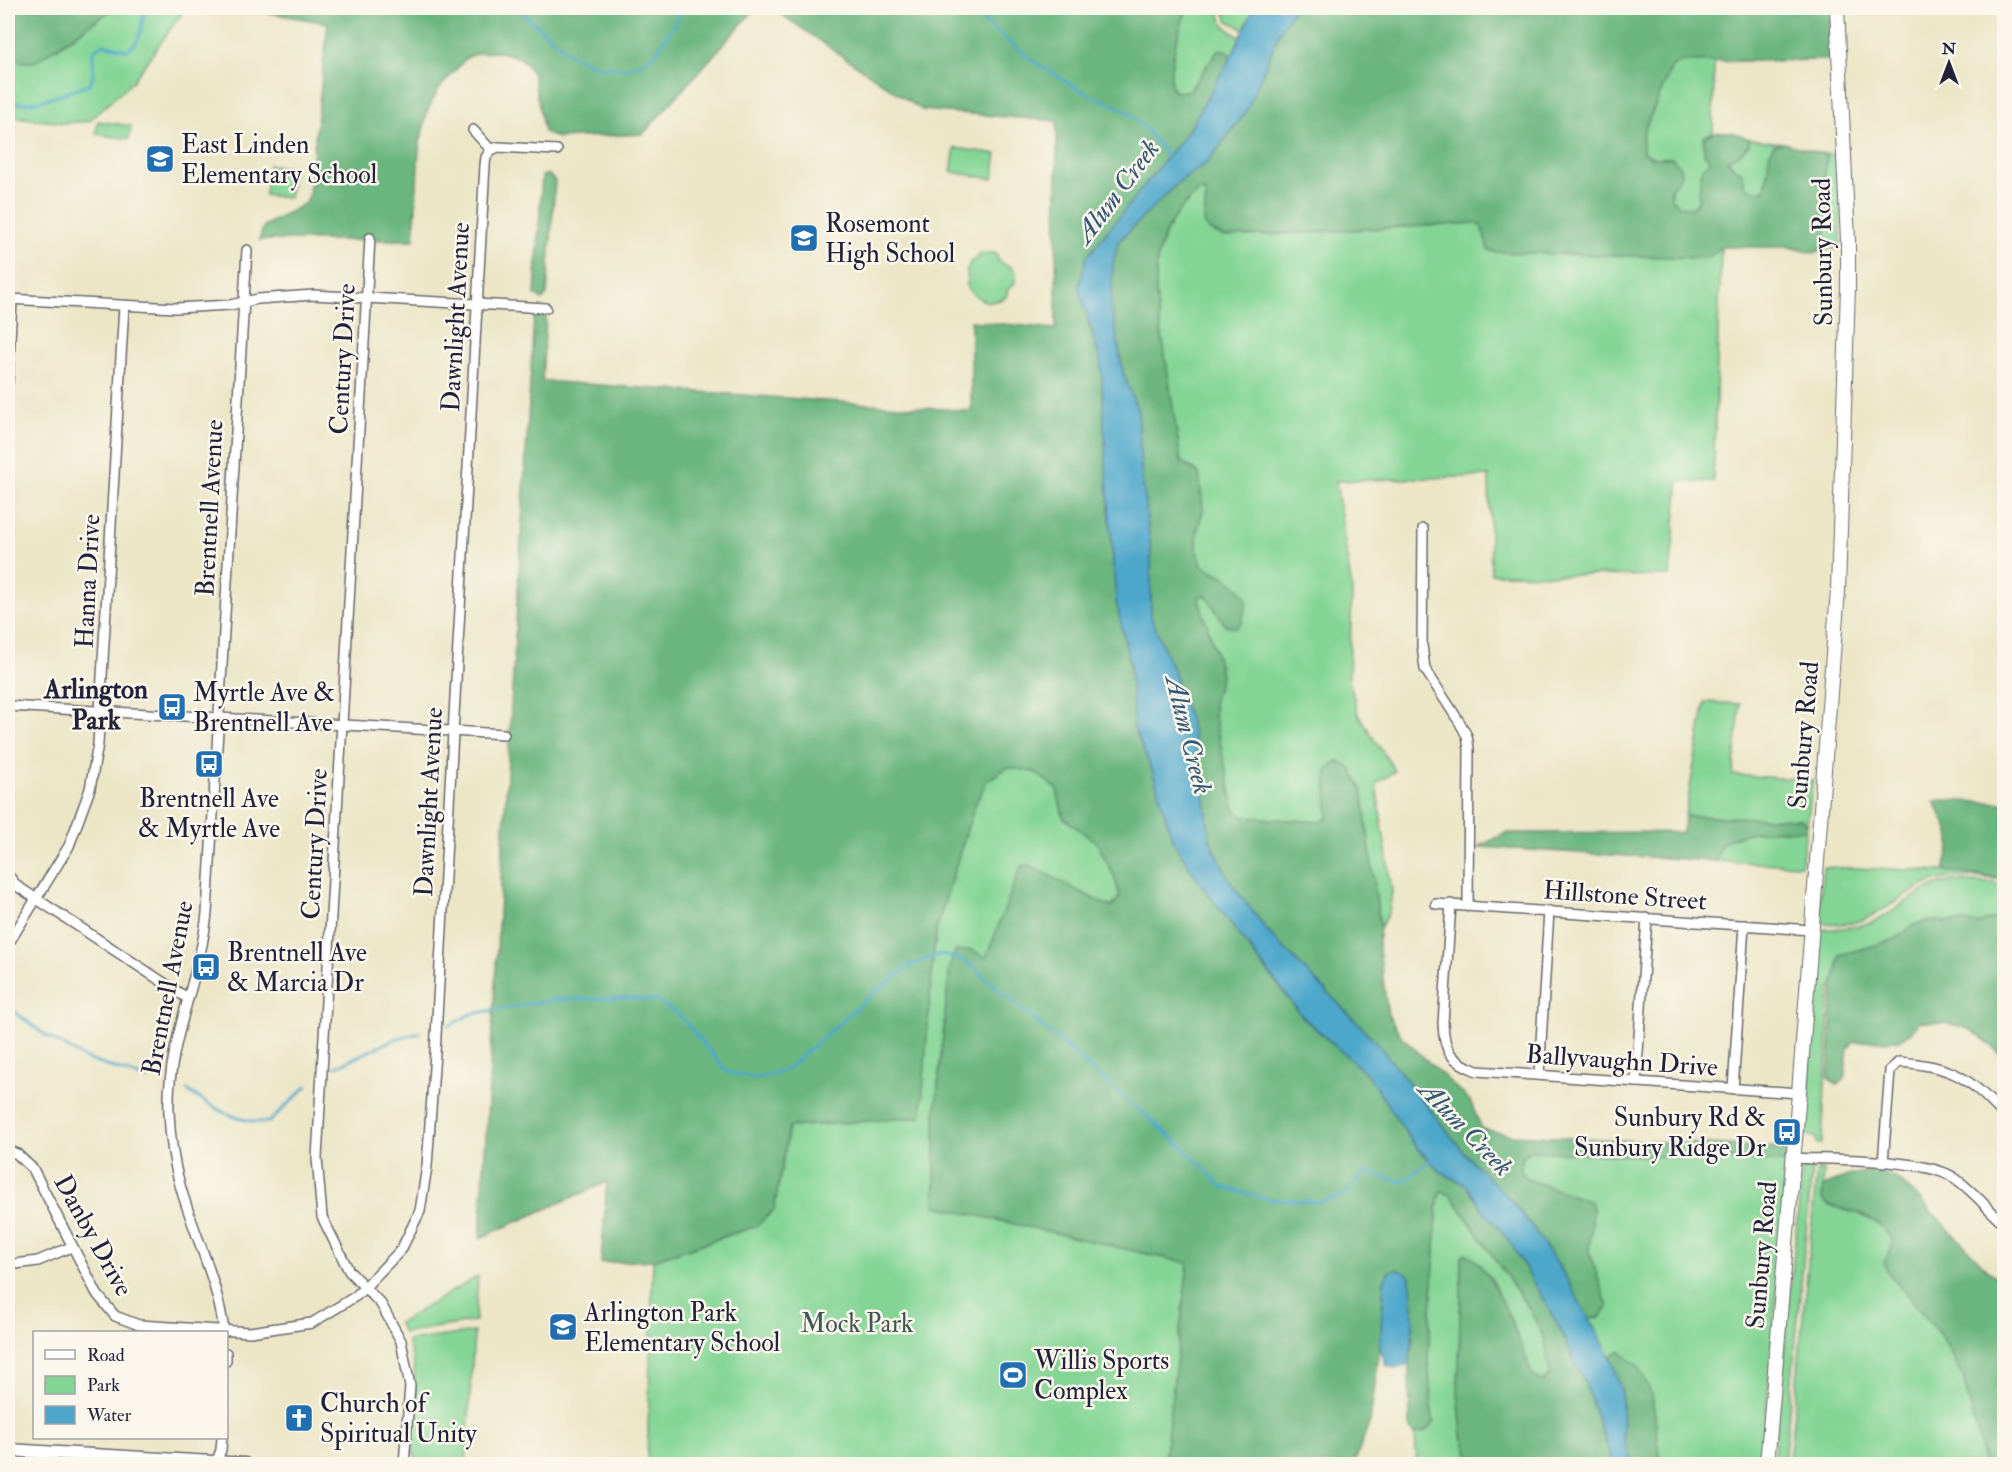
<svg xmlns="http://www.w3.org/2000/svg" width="2012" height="1472" font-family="'IM FELL Double Pica',serif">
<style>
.green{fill:#84d595;stroke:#537c68;stroke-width:1.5}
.forest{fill:#6bb67e;stroke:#466c5c;stroke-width:1.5}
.water{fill:#4ea7cb;stroke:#386483;stroke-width:1.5}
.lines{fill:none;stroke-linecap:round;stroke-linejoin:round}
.stream{stroke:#4ea7cb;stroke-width:3}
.street-casing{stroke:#69676c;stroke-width:12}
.secondary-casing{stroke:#69676c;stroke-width:15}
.primary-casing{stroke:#69676c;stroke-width:16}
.street{stroke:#fff;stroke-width:9}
.secondary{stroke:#fff;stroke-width:12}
.primary{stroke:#fff;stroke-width:14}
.labels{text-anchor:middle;stroke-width:5;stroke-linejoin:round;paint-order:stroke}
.poi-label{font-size:26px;fill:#22223b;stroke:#fbf7ec;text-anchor:start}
.street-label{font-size:26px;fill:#22223b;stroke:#fbf7ec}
.park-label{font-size:26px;fill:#3f5856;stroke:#fbf7ec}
.water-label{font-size:27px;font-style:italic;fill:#345775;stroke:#fbf7ec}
.neighbourhood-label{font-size:27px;font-weight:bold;fill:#22223b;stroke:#fbf7ec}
</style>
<rect width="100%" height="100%" fill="#fbf7ec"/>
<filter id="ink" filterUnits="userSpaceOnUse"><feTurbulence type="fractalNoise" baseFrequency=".0167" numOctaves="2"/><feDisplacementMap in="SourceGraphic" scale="12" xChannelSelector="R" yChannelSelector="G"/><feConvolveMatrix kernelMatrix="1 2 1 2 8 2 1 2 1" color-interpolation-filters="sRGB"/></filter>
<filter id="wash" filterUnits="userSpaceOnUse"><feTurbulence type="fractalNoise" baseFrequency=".008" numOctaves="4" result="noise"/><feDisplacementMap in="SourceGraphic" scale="24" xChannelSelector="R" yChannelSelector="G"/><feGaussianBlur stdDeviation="1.35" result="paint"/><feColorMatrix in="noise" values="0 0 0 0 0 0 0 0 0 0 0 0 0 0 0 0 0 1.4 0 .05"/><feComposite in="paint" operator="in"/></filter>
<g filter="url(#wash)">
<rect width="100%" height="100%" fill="#ece6c7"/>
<g class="green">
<path d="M114,8h54l14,5 -50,69 -43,39 -25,2 -56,-7v-65l12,11 36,-13z"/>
<path d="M1188,8h31c1,15 8,22 21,29l-9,20 -5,-7h-8l-28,40 -10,2 -7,-1c-8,-17 7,-67 15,-83z"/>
<path d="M1223,8h22l8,3 -9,18 -16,-8z"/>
<path d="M1714,61l-1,71 -9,5v16l7,9 -9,6 -4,34 -6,6 -12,-2 -9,-7v-10l10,-13 -9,-18h-18l-11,-6v-19l29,-66 10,-5z"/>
<path d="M98,121l33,5 -2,13 -33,-5z"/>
<path d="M1749,139l35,4 -10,2c-8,10 -5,31 -9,44l-8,3 -12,-5 -3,-15 -8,-4 -7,-9 14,-6 8,-9z"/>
<path d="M955,148l42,6 -4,25 -42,-7z"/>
<path d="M1824,154l14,1 3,46v48h-16l1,-12 -4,-46 5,-33z"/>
<path d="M269,165l24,3 -4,30 -24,-3z"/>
<path d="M1199,191h5l2,5 -2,29 20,12 252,-14 6,4 6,22 6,3 213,6 14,-11 -8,235 -34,-1 -9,95 -179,-2 -2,-98 -153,5 16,110 -3,88 9,35 37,57 -19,13 16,107 -3,21 -9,16 -18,-139 -12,-22 -12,-6 -5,2 -6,9 1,45 -6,5 -79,-5 -10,-9 -19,-94v-15l7,-23 -4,-19 -18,-57 1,-4 6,-2 19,31 -28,-74v-19l6,-22 -7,-40 -15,-8c-6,-38 -11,-76 -17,-114 -5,-30 -12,-62 -6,-92 6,-27 20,-47 41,-65z"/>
<path d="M980,253h16l3,9 12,5 5,6 -1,10 -7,7 -2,7c-16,9 -27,4 -39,-9v-18l3,-8 8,-4z"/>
<path d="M1705,702l35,2 -7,71 80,5 -6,44 -7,-5 -115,-3z"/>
<path d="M1008,767l27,5 22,17 6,28 34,26 17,33 6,20 -8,11 -12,-5 -114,57 -36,7 -15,150v90l253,57 -24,201h-517l6,-204 103,-34 18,-16 15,-83 132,-10 12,-160 4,-31 37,-119 13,-27z"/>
<path d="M1806,830l-5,35 -86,-4c2,-4 3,-10 5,-14 15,-20 63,-16 86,-17z"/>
<path d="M1823,867l122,4 53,6 6,3c-23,-3 -51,-6 -74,3 -44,17 -56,49 -112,39z"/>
<path d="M1955,881l36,2 13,2v30l-23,8 -54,-2 -13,4 -20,15 -54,15 -7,32 -3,1 -8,156h-5l-2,-7 -9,-2 12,-205c22,-2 45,-2 65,-13 28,-16 36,-30 72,-36z"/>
<path d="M1530,1151l258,11 -26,302h-101l-9,-69 -33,-43 -9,4 -22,-37 12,-2 8,-10 -19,-55 4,-43 -2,-7 -64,-23 -7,-10 3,-12z"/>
<path d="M1812,1168l-28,296h-11l29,-292 3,-3z"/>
<path d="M1817,1169h7l-2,31 6,5 32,9 19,10 13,15v8l-4,8 -1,16 55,66 21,40 19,74v13h-193z"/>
<path d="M1441,1191l10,4 79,115 15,30 5,35 -7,6 -10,-5 -42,-99 -29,-20 -4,135 4,44 10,28h-55l-2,-30 12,-3 6,-9 -5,-63 10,-160z"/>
<path d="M478,1276l-3,45 -72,12 -4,-10z"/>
<path d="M474,1332l-8,132h-47l-7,-15 3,-75 -3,-18 -5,-15z"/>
</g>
<g class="forest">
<path d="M8,8h106l-79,54h-15l-12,-11z"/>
<path d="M251,8h505l-113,126 -85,4 -14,-6 -11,-58 -12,-16 -21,-6 -22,1 -12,5 -28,32 -11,22 -8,36 -5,92h-155l5,-14 42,-23 3,-9 19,-171 -76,-13z"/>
<path d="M772,8h416c-8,16 -23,66 -15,83l7,1 10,-2 28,-40h8l5,7 -43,74 -102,127 3,67 12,36 6,119 9,121 14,63 4,64 19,45 20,68 32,49 98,128 65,57 45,68 26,28 28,15 16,24 26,30 47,81 30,64 27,79h-141l-10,-28 -4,-44 4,-135 3,-4c30,13 55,92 68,123l10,5 7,-6 -5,-35 -15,-30 -79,-115 -10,-3 -3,7 -10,160 5,63 -6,9 -12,3 -5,-4 -1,-66 4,-27 -29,-55 -4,66 -10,73 -16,43h-190l24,-201 -253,-57v-90l15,-150 5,-15 17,-1 14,8 35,-92 8,-1 71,37 12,5 8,-11 -6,-20 -17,-33 -34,-26 -6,-28 -22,-17 -27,-5 -21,13 -13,27 -37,119 -4,31 -12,160 -132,10 -15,83 -18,16 -103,34 -52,3 6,-81 -127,56 54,-922 6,-2 6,3 -4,64 429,30v-90l85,8 1,-208 -135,-11z"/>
<path d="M1294,8h536l1,49 -6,3 -143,2 -10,5 -29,66v19l11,6h18l8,8 1,10 -10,13v10l9,7 12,2 6,-6 4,-34 8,-6 -6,-9v-16c15,-9 30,-6 45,2v5l-8,9 -14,7 7,8 8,4 3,15 12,5 8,-3c4,-14 1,-34 9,-44l10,-2 40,11 3,4 -5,33 4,46 -1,12 -12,4 -24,-6h-68l-13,11 -214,-6 -6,-3 -6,-22 -6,-4 -252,14 -14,-6 -6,-6 2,-29 -2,-5h-5c-21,18 -35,37 -41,65 -6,30 1,62 6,92 6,38 11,76 17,114l18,11 4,37 -6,22v19l5,15c19,8 35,15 45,34l-5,22 -6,6 -11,-3 -19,-30 -6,1 -1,4 18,57 4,19 -7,23v15l20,94 9,9 79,5 6,-5 -1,-44 6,-10 6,-2 11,6 12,22 18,139 -2,14 10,73 14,22 68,64 12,28 30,6 277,13 -1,14 -258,-11 -7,6 -3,12 7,10 64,23 2,7 -4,43 19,55 -8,10 -12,2 -26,-48 -29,-43 -22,-28 -43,-43 -92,-115 -106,-108 -39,-51 -21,-43 -7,-55 -29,-113 -23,-55v-66l-10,-83 -3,-56 -15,-40 -12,-67 2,-40 5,-23 63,-62 25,-16 40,-52 33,-79z"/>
<path d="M548,174l7,7 -8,114 -5,5 -7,-5 7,-119z"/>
<path d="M1942,800l62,3v76l-59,-8c-1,-8 3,-15 5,-24 2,-17 -9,-31 -16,-46z"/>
<path d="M1685,816l116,3 6,5 -1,6c-23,1 -71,-3 -86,17 -2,4 -3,10 -5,14l-237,-14 28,-14 176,-1z"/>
<path d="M2004,915v143c-31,-32 -41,-35 -85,-36l-8,11 -12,7 -46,2 -5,7 -4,31 -6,5 -10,-7 5,-91 7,-32 53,-15 21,-15 13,-4 54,2z"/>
<path d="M1869,1171l12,1 16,7 15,12 78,81 14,10v182h-22v-13l-19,-74 -21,-40 -55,-66 -3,-8 8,-16v-8l-13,-15 -19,-10 -32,-9 -6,-6 2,-13 23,-10z"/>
<path d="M1619,1351l19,15 14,29 9,69h-28l-9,-24 -3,-50 -11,-34z"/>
</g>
<g class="water">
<path d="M1254,8h40l-15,25 -33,79 -40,52 -25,16 -63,62 -5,23 -2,40 12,67 15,40 3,56 10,83v66l23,55 18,57 11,56 7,55 21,43 39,51 106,108 92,115 43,43 22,28 29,43 48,85 11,34 3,50 9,24h-20l-27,-79 -30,-64 -47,-81 -26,-30 -16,-24 -27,-15 -27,-28 -45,-68 -64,-57 -99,-128 -32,-49 -20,-68 -19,-45 -4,-64 -14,-63 -9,-121 -6,-118 -22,-73 7,-31 102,-127 43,-74z"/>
<path d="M1397,1269l12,6c6,30 5,59 0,89 -7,5 -15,5 -23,1l-6,-17 4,-66 4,-10z"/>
</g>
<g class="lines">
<g class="stream">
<path d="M517,8l53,46 24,12 30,3 17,-5 15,-11 28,-45"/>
<path d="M968,8l62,51 48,30 47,21 22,21 20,25"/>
<path d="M8,101c24,8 56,-9 80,-16l5,-7v-27l10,-7 25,6c18,-13 10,-27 19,-42"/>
<path d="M8,1007l37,28 41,24 61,20"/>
<path d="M449,1026l22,-12 79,-14 78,-2 30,3 22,15 47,56 29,6 30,-8 91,-80 34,-25 30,-11 26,8 219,188 36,37 46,12 53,3 23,-7 23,-23 36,10 27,-21"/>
<path d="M335,1067l60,-28 25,-6"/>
<path d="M187,1090c24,17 52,34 82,32l38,-36"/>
</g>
</g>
</g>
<g filter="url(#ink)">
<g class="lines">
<g class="street-casing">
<g id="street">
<path d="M473,130l18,20"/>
<path d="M491,150l7,-3 59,3"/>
<path d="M370,238l-53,920 5,59 27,54 32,33 20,37 9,45 -6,78"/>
<path d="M8,299l168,9 54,-3 28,-6 55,-4 233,13"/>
<path d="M8,382l4,-83"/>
<path d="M1423,529l-1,116 3,24 35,54 7,13 2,13 -1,156"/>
<path d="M8,706l496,28"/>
<path d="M8,875l9,11 170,112"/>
<path d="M1436,904l375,26"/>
<path d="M1451,904l-8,119c1,29 8,38 34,48l322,22"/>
<path d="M8,944l61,-98 21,-57 8,-45 26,-438"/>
<path d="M1539,1075l10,-164"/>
<path d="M1636,1082l11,-164"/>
<path d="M1733,1089l11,-164"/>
<path d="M8,1150l9,4 16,15 64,125 18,22 24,9 111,7 62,-9 44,-27 9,-9 36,-37 19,-39 7,-45 8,-113 50,-888 1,-8 5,-7"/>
<path d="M1793,1158c40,2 127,0 160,19 19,12 34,32 51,46"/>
<path d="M1883,1163l7,-93 9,-8c54,4 69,15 105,53"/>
<path d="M8,1265l30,-4 33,-14"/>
<path d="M224,1332c-6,-52 -30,-97 -44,-147 -6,-21 -10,-51 -11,-72 -3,-70 31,-132 38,-200l40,-663"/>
<path d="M226,1353v8"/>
<path d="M216,1463l5,-13 1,-12"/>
</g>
</g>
<g class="secondary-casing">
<path id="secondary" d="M8,1450l237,14"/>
</g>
<g class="primary-casing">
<path id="primary" d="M1767,1464l32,-371 39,-503 10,-303v-46l-11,-233"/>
</g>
<use href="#street" class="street"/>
<use href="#secondary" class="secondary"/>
<use href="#primary" class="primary"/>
</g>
</g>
<defs>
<g id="school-square" transform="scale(1.5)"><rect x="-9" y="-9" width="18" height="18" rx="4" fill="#1f6fb2" stroke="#fbf7ec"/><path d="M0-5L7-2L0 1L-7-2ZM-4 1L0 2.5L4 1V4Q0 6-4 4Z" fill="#fff"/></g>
<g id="bus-square" transform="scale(1.5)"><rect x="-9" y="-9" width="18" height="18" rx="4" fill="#1f6fb2" stroke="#fbf7ec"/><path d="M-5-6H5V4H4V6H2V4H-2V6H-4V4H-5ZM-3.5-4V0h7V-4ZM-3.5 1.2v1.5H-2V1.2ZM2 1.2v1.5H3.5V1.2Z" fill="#fff"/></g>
<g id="stadium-square" transform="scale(1.5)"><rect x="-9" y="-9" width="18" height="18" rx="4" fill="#1f6fb2" stroke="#fbf7ec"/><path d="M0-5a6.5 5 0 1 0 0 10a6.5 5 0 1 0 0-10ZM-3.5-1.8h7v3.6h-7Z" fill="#fff"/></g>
<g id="church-square" transform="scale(1.5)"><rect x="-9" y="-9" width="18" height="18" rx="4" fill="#1f6fb2" stroke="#fbf7ec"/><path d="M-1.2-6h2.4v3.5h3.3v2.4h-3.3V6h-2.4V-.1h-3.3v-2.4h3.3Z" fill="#fff"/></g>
</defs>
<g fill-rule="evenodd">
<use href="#school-square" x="160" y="159"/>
<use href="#school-square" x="804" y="238"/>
<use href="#bus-square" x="172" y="707"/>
<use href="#bus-square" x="209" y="764"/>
<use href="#bus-square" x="206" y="967"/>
<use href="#bus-square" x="1787" y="1132"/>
<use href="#school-square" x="563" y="1327"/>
<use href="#stadium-square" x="1013" y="1375"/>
<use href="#church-square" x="299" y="1418"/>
</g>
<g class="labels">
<g class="poi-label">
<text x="181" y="153">East Linden<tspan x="181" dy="30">Elementary School</tspan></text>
<text x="825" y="232">Rosemont<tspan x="825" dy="30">High School</tspan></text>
<text x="193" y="701">Myrtle Ave &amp;<tspan x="193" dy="30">Brentnell Ave</tspan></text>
<text x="209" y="807" text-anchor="middle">Brentnell Ave<tspan x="209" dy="30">&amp; Myrtle Ave</tspan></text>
<text x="227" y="961">Brentnell Ave<tspan x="227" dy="30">&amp; Marcia Dr</tspan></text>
<text x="1766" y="1126" text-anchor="end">Sunbury Rd &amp;<tspan x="1766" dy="30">Sunbury Ridge Dr</tspan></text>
<text x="584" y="1321">Arlington Park<tspan x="584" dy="30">Elementary School</tspan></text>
<text x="1034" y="1369">Willis Sports<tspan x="1034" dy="30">Complex</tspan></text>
<text x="320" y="1412">Church of<tspan x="320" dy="30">Spiritual Unity</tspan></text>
</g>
<g class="street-label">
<text transform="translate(1822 252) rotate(-91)" y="9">Sunbury Road</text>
<text transform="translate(455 317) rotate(-87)" y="9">Dawnlight Avenue</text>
<text transform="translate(342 359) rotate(-87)" y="9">Century Drive</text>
<text transform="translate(209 508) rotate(-87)" y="9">Brentnell Avenue</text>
<text transform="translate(87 581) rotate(-87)" y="9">Hanna Drive</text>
<text transform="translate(1803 735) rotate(-85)" y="9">Sunbury Road</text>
<text transform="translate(428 802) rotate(-87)" y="9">Dawnlight Avenue</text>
<text transform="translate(314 844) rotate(-87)" y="9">Century Drive</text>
<text transform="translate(1625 895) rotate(4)" y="9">Hillstone Street</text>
<text transform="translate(167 988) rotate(-79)" y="9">Brentnell Avenue</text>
<text transform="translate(1622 1060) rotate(4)" y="9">Ballyvaughn Drive</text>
<text transform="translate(94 1235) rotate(61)" y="9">Danby Drive</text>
<text transform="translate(1761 1255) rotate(-85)" y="9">Sunbury Road</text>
</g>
<g class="park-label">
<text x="857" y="1332">Mock Park</text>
</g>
<g class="water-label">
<text transform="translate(1117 191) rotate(-53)" y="9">Alum Creek</text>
<text transform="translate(1189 735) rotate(76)" y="9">Alum Creek</text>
<text transform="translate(1466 1128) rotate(46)" y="9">Alum Creek</text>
</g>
<g class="neighbourhood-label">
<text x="96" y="698">Arlington<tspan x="96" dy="31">Park</tspan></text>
</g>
</g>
<rect width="2012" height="1472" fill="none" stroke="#fbf7ec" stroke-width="30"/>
<rect x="33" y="1331" width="195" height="108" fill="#fbf7ec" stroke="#a4a2a5" stroke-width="1.5"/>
<rect x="45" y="1350" width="30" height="9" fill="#ffffff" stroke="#a4a2a5" stroke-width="1.5"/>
<text x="87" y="1361" font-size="18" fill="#22223b">Road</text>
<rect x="45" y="1376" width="30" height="18" fill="#84d595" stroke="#a4a2a5" stroke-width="1.5"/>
<text x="87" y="1391" font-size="18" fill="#22223b">Park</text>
<rect x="45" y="1406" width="30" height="18" fill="#4ea7cb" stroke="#a4a2a5" stroke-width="1.5"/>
<text x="87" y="1421" font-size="18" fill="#22223b">Water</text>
<g transform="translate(1949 63)" stroke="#fbf7ec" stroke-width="4.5" paint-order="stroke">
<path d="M0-4.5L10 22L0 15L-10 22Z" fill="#22223b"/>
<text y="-9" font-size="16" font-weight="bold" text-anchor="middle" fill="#22223b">N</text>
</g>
</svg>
